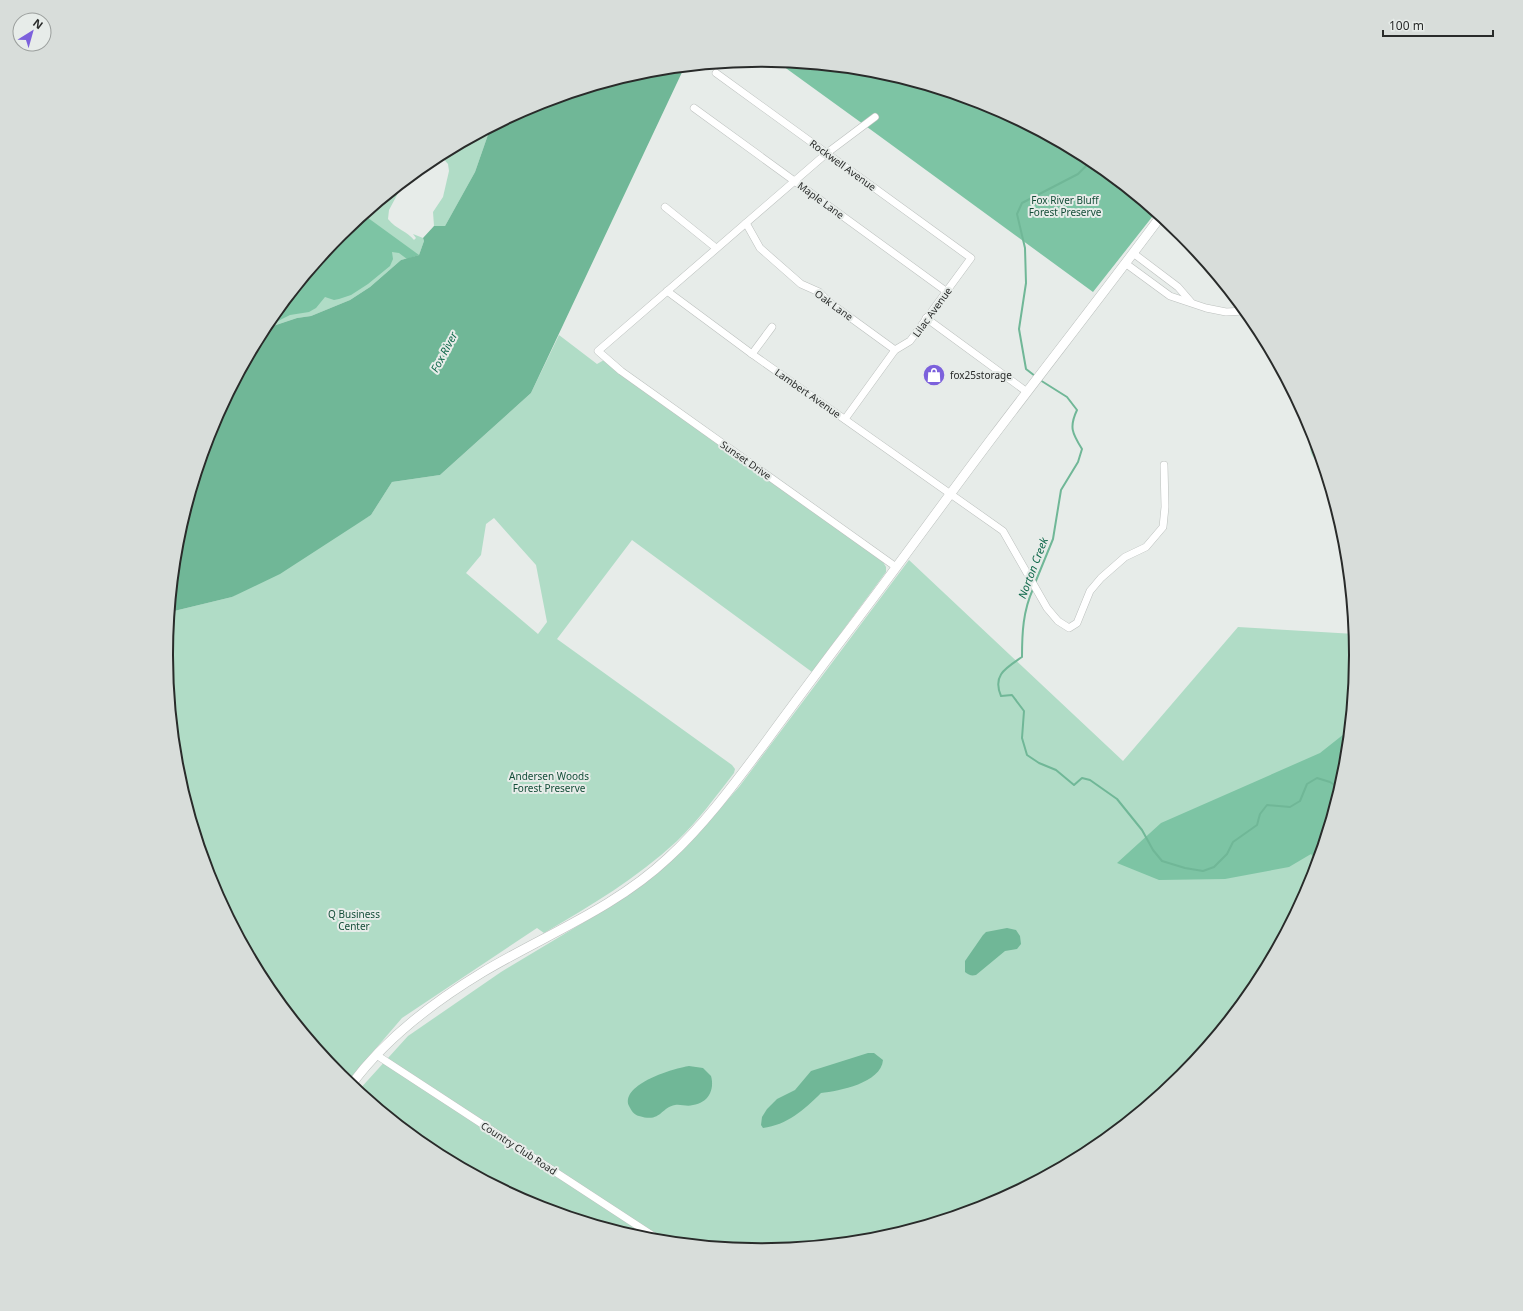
<svg xmlns="http://www.w3.org/2000/svg" width="1523" height="1311" font-family="'Noto Sans',sans-serif">
<style>
.green{fill:#b0dcc6;fill-rule:evenodd}
.forest{fill:#7dc4a4}
.water{fill:#70b797}
.lines{fill:none;stroke-linecap:round;stroke-linejoin:round}
.stream{stroke:#70b797;stroke-width:2}
.minor-casing{stroke:#bcc0be;stroke-width:8}
.major-casing{stroke:#bcc0be;stroke-width:10}
.minor{stroke:#fff;stroke-width:7}
.major{stroke:#fff;stroke-width:9}
.labels{text-anchor:middle;stroke-width:4;stroke-linejoin:round;paint-order:stroke}
.street-label{font-size:10px;fill:#292b2a;stroke:#e7ece9}
.park-label{font-size:10px;fill:#144d38;stroke:#e7ece9}
.poi-label{font-size:10px;fill:#292b2a;stroke:#e7ece9;text-anchor:start}
.water-label{font-size:11px;font-style:italic;fill:#0f684a;stroke:#e7ece9}
.rim{fill:none;stroke:#292b2a;stroke-width:2}
</style>
<rect width="100%" height="100%" fill="#e7ece9"/>
<g class="green">
<path d="M490,129l-15,43 -30,54h-11l-1,-14 10,-15 6,-26 -1,-7 -8,-9z"/>
<path d="M404,182l-15,28 -1,9c9,11 19,12 26,21l2,-2 -3,-4 10,4 1,3 -5,14 -18,5 -31,27 -20,13 -39,16 -14,2 -33,11 77,-95z"/>
<path d="M559,335l38,29 7,-4 279,202 3,5v5l-74,100 -180,-132 -75,99 175,126 3,4 -1,4c-18,23 -36,48 -57,68 -40,37 -85,64 -133,92l-7,-5 -135,90 -55,64 -7,-6 -74,-90 -55,-103 -34,-112 -11,-116 4,-43 62,-15 139,-82 21,-33 48,-7 91,-82zM494,518l42,47 11,57 -9,12 -72,-61 15,-18 5,-31z"/>
<path d="M1314,435l10,33c-13,-11 -18,-17 -10,-33z"/>
<path d="M909,560l214,201 115,-134 117,7 2,22 -11,116 -34,112 -55,103 -75,90 -90,74 -103,55 -112,34 -116,11 -116,-11 -112,-34 -103,-55 -72,-60 50,-55 93,-64 105,-63 43,-30 38,-33 52,-59z"/>
</g>
<g class="forest">
<path d="M776,61l102,10 112,34 103,55 63,52 -63,80 -230,-168z"/>
<path d="M364,215l55,40 -12,4 -8,-6 -7,-1 1,7 -3,7 -22,18 -17,11 -12,4 -5,1 -9,-3 -9,11 -7,4 -19,3 -14,7 -7,-1 72,-87z"/>
<path d="M1349,733l-3,39 -27,86h-5l-3,-4 -22,13 -64,12 -66,1 -42,-17 44,-40 159,-70 24,-19z"/>
</g>
<g class="water">
<path d="M684,68l-153,325 -91,82 -48,7 -21,33 -91,59 -48,23 -62,15 7,-73 34,-112 53,-98 33,-11 14,-2 39,-16 20,-13 31,-27 18,-5 5,-14 -1,-3 11,-12h11l30,-54 15,-43 44,-24 112,-34z"/>
<path d="M1007,928l9,2 4,6 1,8 -4,5 -12,2 -29,24c-5,1 -7,0 -11,-3v-11l18,-26 3,-3z"/>
<path d="M868,1053h6l9,7c-2,23 -44,31 -62,33 -17,17 -34,32 -58,35l-2,-3 1,-8 5,-8 10,-10 18,-9 16,-19z"/>
<path d="M689,1066l14,2 8,8c4,14 -3,27 -18,29 -6,2 -12,-1 -18,0 -15,3 -14,18 -36,11 -5,-1 -8,-6 -10,-10 -9,-22 46,-38 60,-40z"/>
</g>
<g class="lines">
<g class="stream">
<path d="M1035,376l-9,-7 -7,-40 7,-46 -1,-35 -8,-34 5,-11 56,-29 8,-8 1,-9"/>
<path d="M1035,583l18,-44 8,-49 17,-28 4,-13c-10,-16 -13,-22 -5,-39l-10,-13 -27,-17"/>
<path d="M1033,589c-10,22 -11,44 -11,68 -16,11 -30,18 -21,39l11,-1 12,16 -2,27 5,17 12,8 17,7 18,15 8,-7 8,2 27,19 25,31 11,20 9,11 23,7 18,3 11,-4 13,-13 6,-12 24,-17 3,-11 7,-9 23,2 10,-6 7,-17 10,-6 13,4 6,4c0,13 -6,24 -6,37"/>
</g>
<g class="minor-casing">
<g id="minor">
<path d="M716,73l255,185 -61,83 -15,9 -50,69"/>
<path d="M694,108l253,184"/>
<path d="M875,117l-48,36 -229,198 23,20 275,196"/>
<path d="M665,207l51,41"/>
<path d="M746,223l14,25 41,36 18,8 10,10 66,48"/>
<path d="M1133,253l45,34 13,15"/>
<path d="M1125,263l45,33 36,12 20,4 19,-1"/>
<path d="M667,291l85,63 251,177 44,77 11,13 11,7 8,-5 13,-32 11,-13 24,-21 21,-10 17,-20 2,-20 -1,-42"/>
<path d="M926,318l101,74"/>
<path d="M752,354l20,-27"/>
<path d="M378,1056l283,185"/>
</g>
</g>
<g class="major-casing">
<path id="major" d="M351,1085c33,-45 84,-84 132,-113 62,-37 132,-64 185,-114 37,-34 67,-75 97,-115 24,-33 48,-65 72,-97 53,-69 103,-139 155,-208 56,-74 113,-147 169,-222"/>
</g>
<use href="#minor" class="minor"/>
<use href="#major" class="major"/>
</g>
<defs>
<g id="shop-disc" transform="scale(1.15)"><circle r="9.5" fill="#7c61dc" stroke="#e7ece9"/><path d="M-5-2.5h2.3a2.7 3.5 0 0 1 5.4 0H5L5.5 6h-11ZM-1.5-2.5h3a1.5 2.3 0 0 0-3 0Z" fill="#fff"/></g>
</defs>
<g fill-rule="evenodd">
<use href="#shop-disc" x="934" y="375"/>
</g>
<g class="labels">
<g class="street-label">
<text transform="translate(843 165) rotate(36)" y="4">Rockwell Avenue</text>
<text transform="translate(821 200) rotate(36)" y="4">Maple Lane</text>
<text transform="translate(834 305) rotate(36)" y="4">Oak Lane</text>
<text transform="translate(932 312) rotate(-54)" y="4">Lilac Avenue</text>
<text transform="translate(808 393) rotate(35)" y="4">Lambert Avenue</text>
<text transform="translate(746 460) rotate(35)" y="4">Sunset Drive</text>
<text transform="translate(519 1148) rotate(33)" y="4">Country Club Road</text>
</g>
<g class="park-label">
<text x="1065" y="204">Fox River Bluff<tspan x="1065" dy="12">Forest Preserve</tspan></text>
<text x="549" y="780">Andersen Woods<tspan x="549" dy="12">Forest Preserve</tspan></text>
<text x="354" y="918">Q Business<tspan x="354" dy="12">Center</tspan></text>
</g>
<g class="poi-label">
<text x="950" y="379">fox25storage</text>
</g>
<g class="water-label">
<text transform="translate(444 352) rotate(-62)" y="4">Fox River</text>
<text transform="translate(1033 568) rotate(-69)" y="4">Norton Creek</text>
</g>
</g>
<path d="M0 0H1523V1311H0ZM173 655a588 588 0 1 1 1176 0a588 588 0 1 1-1176 0Z" fill="#d8ddda" fill-rule="evenodd"/>
<path class="rim" d="M173 655a588 588 0 1 1 1176 0a588 588 0 1 1-1176 0Z"/>
<g transform="translate(32 32) rotate(37)"><circle r="19" fill="#e7ece9" stroke="#9b9f9d"/>
<path d="M0-3L7 15L0 10L-7 15Z" fill="#7c61dc"/>
<text y="-6" font-size="11" font-weight="bold" text-anchor="middle" fill="#292b2a">N</text>
</g>
<path d="M1383 30v6h110v-6" fill="none" stroke="#292b2a" stroke-width="2"/>
<text x="1389" y="30" font-size="12" fill="#292b2a" stroke="#e7ece9" stroke-width="3" paint-order="stroke">100 m</text>
</svg>
